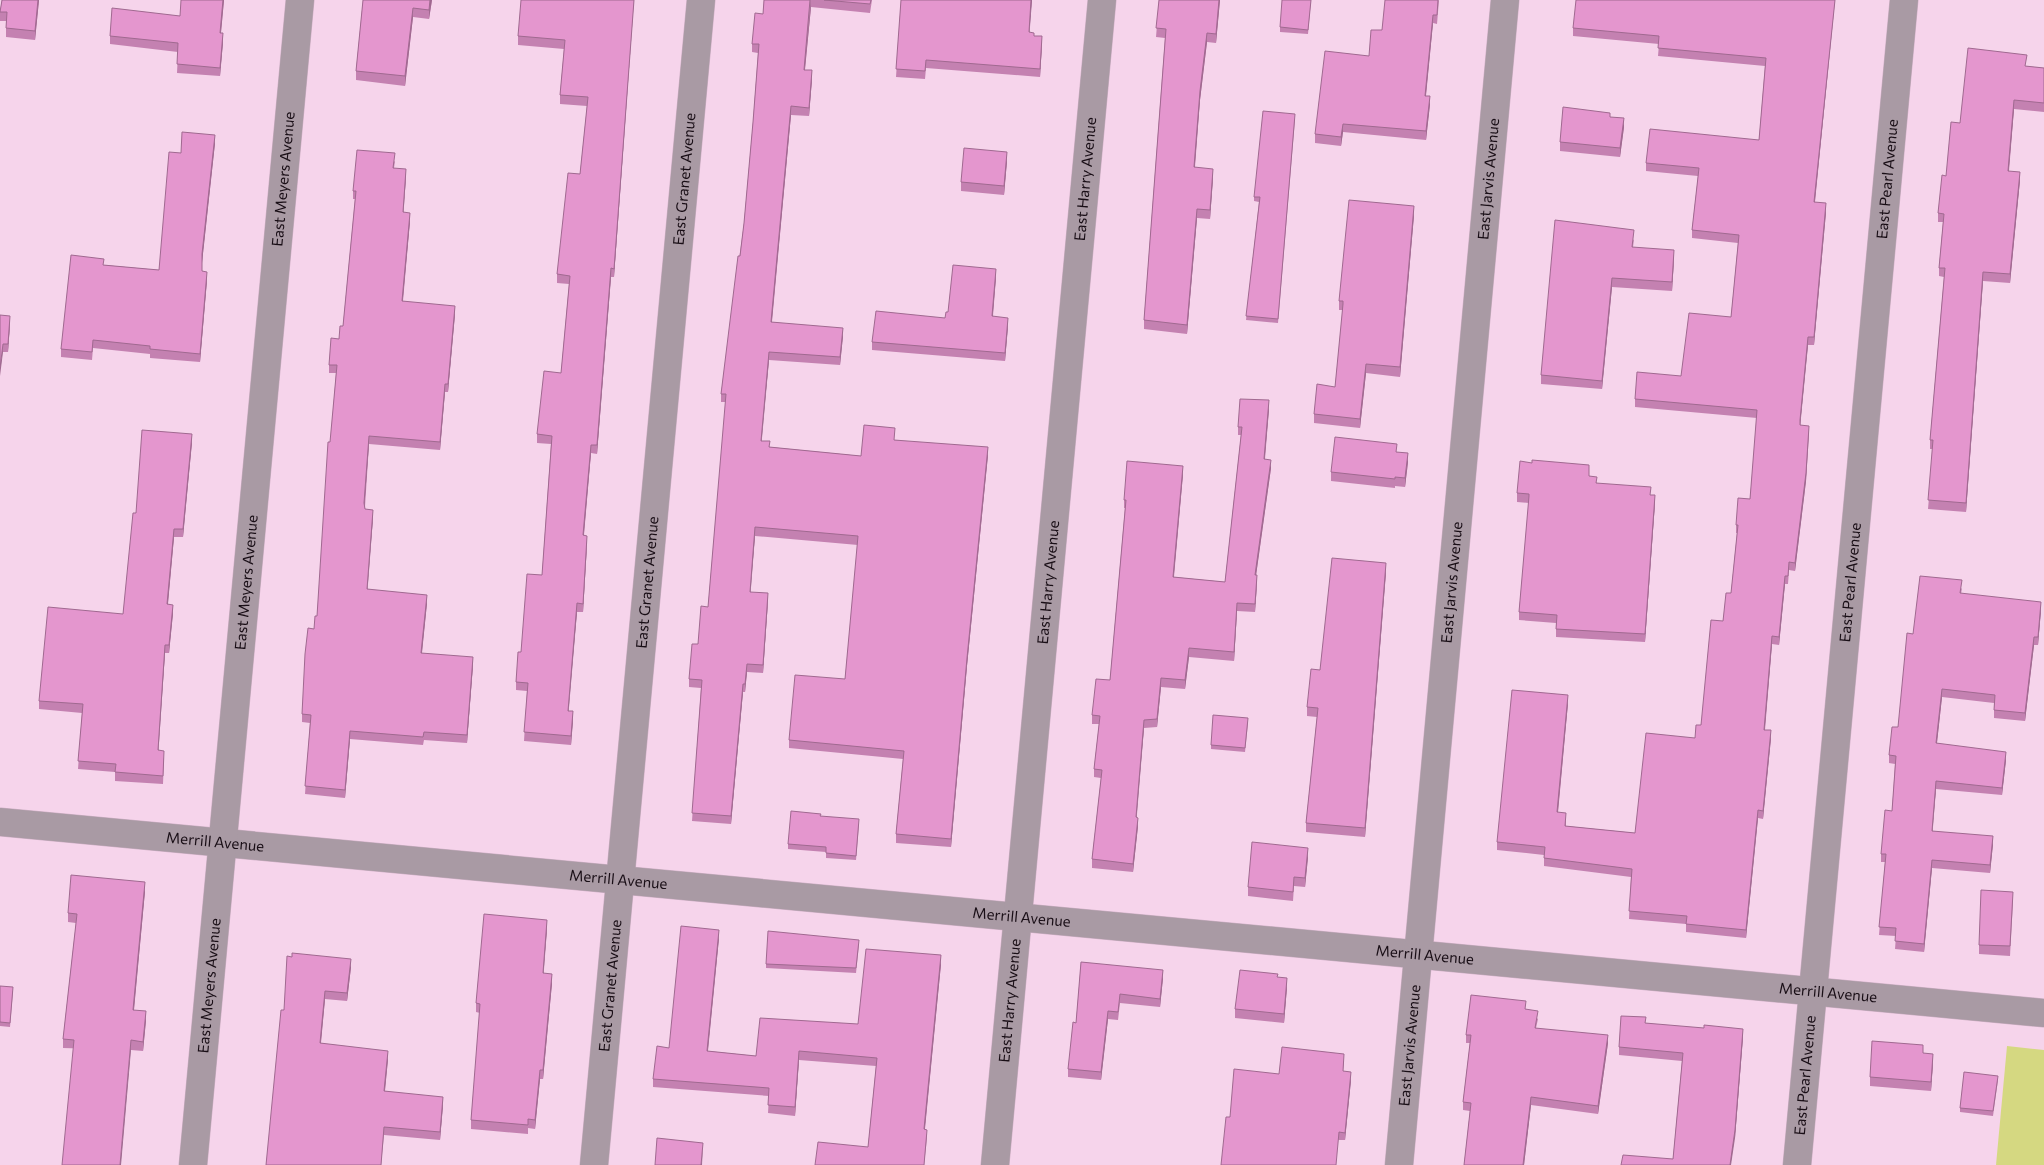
<svg xmlns="http://www.w3.org/2000/svg" width="2044" height="1165" font-family="Commissioner,sans-serif">
<style>
.green{fill:#d5d881}
.lines{fill:none;stroke-linecap:round;stroke-linejoin:round}
.street-casing{stroke:#ceb0c5;stroke-width:29}
.street{stroke:#a99aa4;stroke-width:28}
.wall{fill:#c481b1}
.shaded-wall{fill:#a06990}
.building{fill:#e496ce;stroke:#a06990}
.labels{text-anchor:middle;stroke-width:4;stroke-linejoin:round;paint-order:stroke}
.street-label{font-size:15px;fill:#190e16;stroke:#f6d4eb}
</style>
<rect width="100%" height="100%" fill="#f6d4eb"/>
<path class="green" d="M2007,1046l37,4v115h-48z"/>
<g class="lines">
<g class="street-casing">
<g id="street">
<path id="s1" d="M0,822l2044,191"/>
<path id="s2" d="M193,1165l107,-1165"/>
<path id="s3" d="M594,1165l107,-1165"/>
<path id="s4" d="M995,1165l107,-1165"/>
<path id="s5" d="M1399,1165l106,-1165"/>
<path id="s6" d="M1797,1165l107,-1165"/>
</g>
</g>
<use href="#street" class="street"/>
</g>
<g class="wall">
<path d="M2,0h37l-4,40 -29,-3v-16h-6v-9z"/>
<path d="M224,0l-3,33 2,9 -3,34 -43,-3 1,-21 -68,-8v-8l70,-20z"/>
<path d="M363,0h69l-3,19 -16,-2 -8,69 -49,-6v-9z"/>
<path d="M634,0l-20,277h-3l-14,177 -6,-1 -7,82 3,9 -4,68h-6l-9,99 5,9 -2,25 -47,-4 3,-50 -11,-1v-8l5,-30 21,-77 9,-131 -14,-1v-9l24,-61 8,-89 -12,-1v-9l23,-100 7,-68 -27,-2v-9l4,-46 -46,-4v-9z"/>
<path d="M764,0h108l-2,13 -59,-6 -6,63 7,9 -3,37 -18,-1 -19,207 71,14 -3,29 -71,-5 -8,81 9,6 91,9 34,-16 93,15 -21,211 -16,181 -55,-4v-9l7,-75 -114,-11v-8l56,-61 13,-134 -103,-9 -5,56 18,9 -5,72 -16,-1 -2,20h-2l-12,132 -39,-3 9,-133 -12,-1v-8l19,-72 18,-205h-5v-8l23,-171 9,-101 5,-69 -6,-1v-8l11,-30z"/>
<path d="M901,0h131l-3,32 5,4 8,8 -2,33 -114,-9 -1,11 -29,-2z"/>
<path d="M1159,0h61l-4,43 -9,-1 -7,58 -5,67 18,11 -3,41 -13,-1 -10,116 -43,-5v-9l21,-282 -9,-1z"/>
<path d="M1311,0l-3,34 -28,-2v-5z"/>
<path d="M1439,0l-2,24 -4,-1 -7,73 4,8 -4,36 -83,-8 -2,14 -26,-3v-9l54,-78 13,-26z"/>
<path d="M1835,0l-20,202 11,10 -12,133h-6l-8,80 9,9 -3,47 -11,90 -6,-1 -1,14h-3l-6,61 -7,-1 -7,86 6,8 -8,81 -5,-1 -12,120 -60,-6v-8l-57,-5 2,-42 -87,-11v-11l-47,-5v-8l71,-139 -10,110 8,8v5l69,7 60,-95 6,-13 22,-104 8,-28 6,-60h-1v-8l14,-26 7,-81 -122,-11v-8l46,-23 50,-59 7,-74 -46,-5v-8l6,-54 -52,-5v-8l113,-23 6,-74 -107,-10 1,-12 -86,-8v-8z"/>
<path d="M2026,66l18,2v44l-30,-3 -5,62 11,9 -10,103 -27,-2 -17,231 -38,-3 5,-60h-3v-9l14,-163 -5,-1v-8l4,-46h-5v-9l8,-37 14,-53z"/>
<path d="M1610,117l14,10 -4,30 -60,-6v-9z"/>
<path d="M1295,119l-17,204 -32,-3 13,-118 -5,-1v-4z"/>
<path d="M215,143l-13,119v9l5,9 -7,82 -50,-4v-4l-57,-6 -1,12 -31,-3v-8l43,-84 55,5 22,-117z"/>
<path d="M395,161l-1,7 12,9 -3,35 7,9 -7,80 52,13 -7,78h-3l-5,58 -71,-6 -4,63v2l8,9 -6,71 60,14 -5,50 51,12 -6,78 -43,-3 -1,5 -73,-6 -5,59 -40,-4 5,-71 -8,-1v-8l12,-85 3,-13 19,-243h-7v-8l10,-26 4,-13 12,-127h-2v-8z"/>
<path d="M1007,161l-3,34 -43,-4v-9z"/>
<path d="M1414,215l-14,162 -34,-4 -6,55 -46,-5v-9l21,-27 8,-77h-4v-9z"/>
<path d="M1634,239l-1,8 41,12 -2,32 -60,-4 -10,102 -61,-5v-9z"/>
<path d="M996,277l-3,39 15,10 -3,35 -133,-11v-8l73,-24 3,-6z"/>
<path d="M0,315l10,9 -2,28h-5z"/>
<path d="M1269,409l-4,50 6,9 -15,107 1,8 -2,29 -18,-1 -3,50 -45,-4 -4,32 -24,-2 -4,40 -13,1 -8,89 2,9 -5,46 -41,-4v-9l9,-81 -7,-1v-8l5,-45h-7v-9l18,-35 15,-172h-1v-8l59,-26 -9,103 51,5 16,-147h-3v-8z"/>
<path d="M192,442l-9,95h-9l-6,67 5,9 -4,40h-4l-7,97 6,9 -1,25 -48,-3v-9l-37,-3 4,-56 -43,-4v-8l84,-87 13,-101z"/>
<path d="M1397,452l11,10 -3,25 -10,-1v2l-64,-7v-9z"/>
<path d="M1589,476l8,7 54,12 4,8 -10,139 -89,-5v-14l-37,-3v-8l10,-109 -12,-1v-9z"/>
<path d="M1386,572l-21,265 -59,-5v-9l11,-106 -10,-1v-9l13,-37z"/>
<path d="M1962,588l-1,6 80,16 -3,35h-4l-9,76 -31,-3v-15l-52,-6 -5,46 69,17 -4,35 -66,-6 -4,42 61,13 -3,29 -58,-5 -8,84 -29,-3 1,-13 -17,-1 6,-73h-4v-8l11,-43 3,-47 -6,-1v-8l9,-28 15,-93z"/>
<path d="M1248,723l-3,29 -34,-3v-4z"/>
<path d="M859,824l-3,36 -30,-2v-6l-38,-3v-5z"/>
<path d="M1308,857l-3,30 -11,-1 -1,15 -45,-5v-9z"/>
<path d="M145,891l-11,119 12,10 -3,31 -12,-1 -68,-2v-9l13,-116 -8,-1v-9z"/>
<path d="M2013,901l-3,55 -31,-2v-9z"/>
<path d="M547,929l-4,45 9,9 -9,96h-3l-5,50 -7,-1v6l-57,-5v-9l9,-107 -4,-1v-9z"/>
<path d="M719,938l-11,113 48,5 102,-32 83,-60 -16,165 2,9 -3,27h-109l53,-18 8,-81 -77,-6 -4,56 -27,-3 1,-17 -116,-9v-8l16,-31z"/>
<path d="M859,944l-3,29 -90,-5v-4z"/>
<path d="M1081,962l82,16 -3,29 -40,-4 -2,17 -10,-1 -7,61 -33,-3v-8l8,-46z"/>
<path d="M351,967l-4,34 -22,-2 -4,44 67,16 -3,32 58,14 -3,35 -56,-5 -3,30h-115l18,-155z"/>
<path d="M0,986l13,5 -3,36 -10,-1z"/>
<path d="M1287,987l-3,36 -49,-5v-9z"/>
<path d="M1526,1009l12,10 -2,9 72,15 -10,71 -67,-9 -7,60h-60l6,-54 -7,-1v-8l7,-59h-4v-8z"/>
<path d="M1646,1023l97,14 -8,101 -62,21 9,-98 -63,-6v-8z"/>
<path d="M1344,1061l-1,10 8,9 -6,60h-6l-109,-23 49,-43z"/>
<path d="M1933,1063l-2,28 -61,-5v-9z"/>
<path d="M1998,1080l-5,36 -33,-4v-4z"/>
</g>
<g class="shaded-wall">
<path d="M38,0h1l-4,40v-9z"/>
<path d="M223,0h1l-4,42v-9z"/>
<path d="M430,0h2l-3,19v-9z"/>
<path d="M634,0l-20,277v-8z"/>
<path d="M811,0v7l-7,71v-8z"/>
<path d="M1031,0h1l-3,40v-8z"/>
<path d="M1219,0h1l-4,43v-9z"/>
<path d="M1835,0l-21,210v-8z"/>
<path d="M413,8v9l-8,69v-10z"/>
<path d="M1433,15v8l-8,81v-8z"/>
<path d="M223,33v9l-3,34v-8z"/>
<path d="M1207,33v9l-7,58 -6,76v-9l6,-76z"/>
<path d="M1042,36v8l-2,33v-8z"/>
<path d="M812,70v9l-3,37v-8z"/>
<path d="M1430,96v8l-4,36v-9z"/>
<path d="M2014,100v9l-6,70v-8z"/>
<path d="M791,106v9l-20,215v-8z"/>
<path d="M1624,118v9l-4,30v-9z"/>
<path d="M1343,124v8l-2,14v-9z"/>
<path d="M215,135v8l-13,120v-9z"/>
<path d="M1007,152v9l-3,34v-9z"/>
<path d="M406,169v8l-3,43v-8z"/>
<path d="M1213,169v9l-3,41v-9z"/>
<path d="M2020,172v8l-10,103v-9z"/>
<path d="M1826,203v9l-12,133v-8z"/>
<path d="M1414,206v9l-14,162v-10z"/>
<path d="M1197,209v9l-10,116v-9z"/>
<path d="M410,213v8l-8,88v-8z"/>
<path d="M1674,250v9l-2,32v-9z"/>
<path d="M611,268v9l-14,177v-9z"/>
<path d="M996,269v8l-4,47v-8z"/>
<path d="M207,272v8l-7,82v-8z"/>
<path d="M1983,272v9l-17,231v-9z"/>
<path d="M1612,278v9l-10,102v-8z"/>
<path d="M455,306v8l-7,78v-8z"/>
<path d="M10,316v8l-2,28v-8z"/>
<path d="M1008,318v8l-3,35v-8z"/>
<path d="M843,328v8l-3,29v-8z"/>
<path d="M1808,337v8l-8,83v-8z"/>
<path d="M3,344v8l-3,24v-8z"/>
<path d="M769,352v8l-8,89v-8z"/>
<path d="M1366,364v9l-6,55v-9z"/>
<path d="M445,384v8l-5,58v-8z"/>
<path d="M1269,400v9l-5,58v-8z"/>
<path d="M1809,426l-3,55 -11,90v-8z"/>
<path d="M192,434v8l-9,95v-8z"/>
<path d="M369,436v8l-5,67v-8z"/>
<path d="M591,445v8l-8,91v-9z"/>
<path d="M988,447v8l-21,211 -16,181v-8l16,-181z"/>
<path d="M1408,453v9l-3,25v-9z"/>
<path d="M1271,460v8l-16,115v-8z"/>
<path d="M1183,466v8l-10,111v-8z"/>
<path d="M1655,495v8l-10,139v-8z"/>
<path d="M373,510v8l-6,79v-8z"/>
<path d="M755,527v9l-5,64v-8z"/>
<path d="M174,529v8l-7,76v-9z"/>
<path d="M587,536v8l-4,68v-8z"/>
<path d="M1386,563v9l-21,265v-9z"/>
<path d="M1257,575v8l-2,29v-8z"/>
<path d="M1785,576v8l-6,61v-8z"/>
<path d="M768,593v8l-5,72v-8z"/>
<path d="M427,595v8l-6,58v-8z"/>
<path d="M2041,602v8l-3,35v-8z"/>
<path d="M577,603v9l-9,107v-8z"/>
<path d="M1237,603v8l-3,50v-9z"/>
<path d="M173,605v8l-4,40v-8z"/>
<path d="M1772,636v8l-8,94v-8z"/>
<path d="M2034,637v8l-9,76v-8z"/>
<path d="M165,645v8l-7,105v-8z"/>
<path d="M1189,648v9l-4,32v-9z"/>
<path d="M473,657v8l-6,78v-8z"/>
<path d="M747,664v8l-2,20v-8z"/>
<path d="M1161,678v9l-4,40v-8z"/>
<path d="M743,684v8l-12,132v-8z"/>
<path d="M1942,689v8l-6,54v-8z"/>
<path d="M1568,695v8l-11,118v-9z"/>
<path d="M573,711v9l-2,25v-9z"/>
<path d="M1144,720v8l-8,98v-9z"/>
<path d="M1771,730v8l-8,81v-8z"/>
<path d="M350,731v8l-5,59v-8z"/>
<path d="M2006,752v8l-4,35v-7z"/>
<path d="M1936,781v8l-4,50v-8z"/>
<path d="M1758,810v8l-12,120v-8z"/>
<path d="M1138,818v8l-5,46v-8z"/>
<path d="M1993,836v8l-3,29v-8z"/>
<path d="M1308,848v9l-3,30v-9z"/>
<path d="M1932,860v8l-8,84v-8z"/>
<path d="M145,882v9l-12,128v-9z"/>
<path d="M547,920v9l-4,53v-9z"/>
<path d="M719,930v8l-12,121v-8z"/>
<path d="M941,955v9l-17,173v-8z"/>
<path d="M351,959v8l-4,34v-8z"/>
<path d="M1163,970v8l-3,29v-8z"/>
<path d="M552,974v9l-9,96v-9z"/>
<path d="M1287,978v9l-3,36v-9z"/>
<path d="M325,991v8l-5,52v-8z"/>
<path d="M146,1011v9l-3,31v-9z"/>
<path d="M1108,1011v8l-7,61v-8z"/>
<path d="M1743,1029v8l-8,101 -4,27h-1z"/>
<path d="M1608,1035v8l-10,71v-8z"/>
<path d="M131,1040v10l-10,115h-1z"/>
<path d="M388,1051v8l-4,40v-8z"/>
<path d="M799,1051v9l-4,56v-9z"/>
<path d="M1933,1054v9l-2,28v-9z"/>
<path d="M540,1070v9l-5,50v-9z"/>
<path d="M1351,1072v8l-6,60v-7z"/>
<path d="M443,1097v8l-3,35v-8z"/>
<path d="M1531,1097v8l-7,60h-1z"/>
<path d="M703,1143l-1,22h-1z"/>
</g>
<g class="building">
<path d="M2,0h36l-3,31 -29,-3 1,-16h-7z"/>
<path d="M181,0h42l-3,33h3l-3,35 -43,-4 1,-21 -68,-7 2,-28 68,8z"/>
<path d="M363,0h67l-1,10 -16,-2 -8,68 -49,-5z"/>
<path d="M521,0h113l-20,269 -3,-1 -14,177h-6l-8,90 4,1 -4,68 -6,-1 -9,108h5l-2,25 -47,-4 4,-49 -12,-1 2,-30h3l6,-78 15,1 10,-139 -15,-2 7,-63 17,2 9,-97 -13,-2 11,-101 12,1 8,-77 -28,-2 5,-55 -47,-4z"/>
<path d="M764,0h46l-6,70h8l-3,38 -18,-2 -20,216 72,6 -3,29 -71,-5 -8,89h9l-1,6 92,9 3,-31 31,3 -1,12 94,7 -21,211 -16,181 -55,-5 8,-83 -115,-11 6,-65 50,4 13,-143 -103,-9 -5,65 18,1 -5,72 -16,-1 -2,20h-2l-12,132 -39,-3 10,-133 -13,-1 3,-35h6l3,-38 7,1 18,-213h-5l17,-138h2l4,-33 9,-101 6,-78h-7l3,-31 8,1z"/>
<path d="M824,0h47l-1,4z"/>
<path d="M901,0h130l-2,32 5,1v3h8l-2,33 -114,-9 -1,11 -29,-2z"/>
<path d="M1159,0h60l-3,34 -9,-1 -7,58 -6,76 19,2 -3,41 -13,-1 -10,116 -43,-5 22,-291 -10,-1z"/>
<path d="M1282,0h29l-3,30 -28,-3z"/>
<path d="M1385,0h53l-1,15h-4l-8,81h5l-4,35 -83,-7 -2,13 -26,-3 10,-83 44,5 2,-26h11z"/>
<path d="M1576,0h259l-21,202 12,1 -12,134h-6l-8,83v5l9,1 -3,47 -11,90 -6,-1 -1,14h-3l-6,61 -7,-1 -8,94h7l-8,81 -5,-1 -12,120 -60,-6 1,-8 -58,-5 3,-42 -88,-11 1,-11 -48,-5 15,-152 56,5 -11,117 9,1 -1,13 70,7 11,-100 49,5 1,-13h5l10,-105 12,1 3,-28h5l7,-68h-2l2,-27 12,1 7,-89 -122,-11 2,-27 44,4 8,-63 42,4 8,-82 -47,-5 7,-62 -53,-5 4,-34 109,11 7,-82 -108,-10 1,-12 -86,-8z"/>
<path d="M1968,48l59,7 -2,11 19,2v35l-30,-3 -6,71 12,1 -10,102 -27,-2 -17,231 -38,-3 5,-60h-3l15,-172h-6l5,-54 -6,-1 4,-38 4,1 5,-54 9,1z"/>
<path d="M1563,107l47,6v4l14,1 -4,30 -60,-6z"/>
<path d="M1263,111l32,3 -17,205 -32,-3 14,-119h-6z"/>
<path d="M182,132l33,3 -13,119v17l5,1 -7,82 -50,-5v-3l-57,-6 -1,12 -31,-3 10,-94 33,4 -1,6 56,5 10,-118 12,1z"/>
<path d="M964,148l43,4 -3,34 -43,-4z"/>
<path d="M357,150l38,3 -2,15 13,1 -3,43 7,1 -8,88 53,5 -7,78h-3l-5,58 -71,-6 -5,67 1,6 8,1 -6,79 60,6 -6,58 52,4 -6,78 -43,-3 -1,5 -73,-6 -5,59 -40,-4 6,-71 -9,-1 3,-60 3,-26 6,1 1,-13h2l11,-174h2l7,-77h-8l2,-27 8,1 1,-13h3l13,-135h-3z"/>
<path d="M1349,200l65,6 -14,161 -34,-3 -6,55 -46,-5 3,-30 18,3 8,-83v-3h-4z"/>
<path d="M1555,220l79,10 -2,17 42,3 -2,32 -60,-4 -10,103 -61,-6z"/>
<path d="M953,265l43,4 -4,47 16,2 -3,35 -133,-11 4,-31 69,7 1,-6h2z"/>
<path d="M0,315l10,1 -2,28h-5l-3,24z"/>
<path d="M1240,399l29,1 -5,59 7,1 -16,115h2l-2,29 -18,-1 -3,49 -45,-4 -4,32 -24,-2 -4,41 -13,1 -8,97 2,1 -5,46 -41,-5 10,-89 -8,-1 6,-53 -8,-1 4,-36 14,1 16,-180h-2l3,-39 56,5 -10,111 52,5 17,-155h-4z"/>
<path d="M142,430l50,4 -9,95h-9l-7,75 6,1 -4,40h-4l-7,105 6,1 -1,25 -48,-4 1,-8 -38,-3 5,-57 -44,-3 9,-94 75,7 10,-101h3z"/>
<path d="M1335,437l62,7 -1,8 12,1 -3,25 -10,-1v2l-64,-7z"/>
<path d="M1532,460l57,5v11l8,1 -1,6 55,4 -1,8h5l-10,139 -89,-5 1,-14 -38,-3 10,-116v-2l-12,-1 3,-32 12,2z"/>
<path d="M1332,558l54,5 -21,265 -59,-5 12,-115 -11,-1 4,-38 9,1z"/>
<path d="M1920,576l42,4 -2,13 81,9 -3,35h-4l-9,76 -31,-3 1,-15 -53,-6 -6,54 70,9 -4,36 -66,-7 -4,50 61,5 -3,29 -58,-5 -8,84 -29,-3 1,-13 -17,-1 7,-73h-5l4,-44 7,1 4,-55 -7,-1 3,-28h6l9,-94 6,1z"/>
<path d="M1213,715l35,3 -3,30 -34,-3z"/>
<path d="M791,811l30,3 -1,2 39,3 -3,37 -30,-3v-6l-38,-3z"/>
<path d="M1252,842l56,6 -3,30 -11,-1 -1,15 -45,-5z"/>
<path d="M71,875l74,7 -12,128 13,1 -3,31 -12,-2 -11,125h-58l12,-125 -11,-1 14,-125 -9,-1z"/>
<path d="M1981,890l32,2 -3,54 -31,-1z"/>
<path d="M484,914l63,6 -4,53 9,1 -9,96h-3l-5,50 -7,-1v6l-57,-5 9,-116 -4,-1z"/>
<path d="M681,926l38,4 -12,121 49,5 4,-38 98,6 8,-75 75,6 -17,174 3,1 -3,35h-109l3,-23 50,5 9,-89 -78,-7 -4,56 -27,-2 1,-17 -116,-9 4,-33 12,2z"/>
<path d="M768,931l91,9 -3,28 -90,-4z"/>
<path d="M292,953l59,6 -4,34 -22,-2 -5,52 68,8 -4,40 59,6 -3,35 -56,-5 -3,38h-115l15,-155h3l3,-54 5,1z"/>
<path d="M1081,962l82,8 -3,29 -40,-5 -2,18 -10,-1 -7,61 -33,-3 5,-47 3,1z"/>
<path d="M1240,970l38,4 -1,3 10,1 -3,36 -49,-5z"/>
<path d="M0,986l13,1 -3,36 -10,-1z"/>
<path d="M1471,995l55,6 -1,8 13,2 -3,17 73,7 -10,71 -67,-9 -8,68h-59l7,-62 -8,-1 8,-67h-5z"/>
<path d="M1621,1016l25,1 -1,6 59,5v-3l39,4 -8,101 -5,35h-109l2,-10 50,4 10,-106 -64,-6z"/>
<path d="M1872,1041l51,4v8l10,1 -2,28 -61,-5z"/>
<path d="M1282,1047l62,7 -1,17 8,1 -6,61 -6,-1 -3,33h-115l5,-48h4l4,-48 45,5z"/>
<path d="M1964,1072l34,4 -5,35 -33,-3z"/>
<path d="M657,1138l46,5 -2,22h-46z"/>
</g>
<g class="labels">
<g class="street-label">
<text dy="5" stroke="none"><textPath href="#s2" startOffset="990">East Meyers Avenue</textPath></text>
<text dy="5" stroke="none"><textPath href="#s3" startOffset="990">East Granet Avenue</textPath></text>
<text dy="5" stroke="none"><textPath href="#s4" startOffset="990">East Harry Avenue</textPath></text>
<text dy="5" stroke="none"><textPath href="#s5" startOffset="990">East Jarvis Avenue</textPath></text>
<text dy="5" stroke="none"><textPath href="#s6" startOffset="990">East Pearl Avenue</textPath></text>
<text dy="5" stroke="none"><textPath href="#s4" startOffset="585">East Harry Avenue</textPath></text>
<text dy="5" stroke="none"><textPath href="#s2" startOffset="585">East Meyers Avenue</textPath></text>
<text dy="5" stroke="none"><textPath href="#s3" startOffset="585">East Granet Avenue</textPath></text>
<text dy="5" stroke="none"><textPath href="#s5" startOffset="585">East Jarvis Avenue</textPath></text>
<text dy="5" stroke="none"><textPath href="#s6" startOffset="585">East Pearl Avenue</textPath></text>
<text dy="5" stroke="none"><textPath href="#s1" startOffset="216">Merrill Avenue</textPath></text>
<text dy="5" stroke="none"><textPath href="#s1" startOffset="621">Merrill Avenue</textPath></text>
<text dy="5" stroke="none"><textPath href="#s1" startOffset="1026">Merrill Avenue</textPath></text>
<text dy="5" stroke="none"><textPath href="#s1" startOffset="1431">Merrill Avenue</textPath></text>
<text dy="5" stroke="none"><textPath href="#s2" startOffset="180">East Meyers Avenue</textPath></text>
<text dy="5" stroke="none"><textPath href="#s3" startOffset="180">East Granet Avenue</textPath></text>
<text dy="5" stroke="none"><textPath href="#s1" startOffset="1836">Merrill Avenue</textPath></text>
<text dy="5" stroke="none"><textPath href="#s4" startOffset="165">East Harry Avenue</textPath></text>
<text dy="5" stroke="none"><textPath href="#s5" startOffset="120">East Jarvis Avenue</textPath></text>
<text dy="5" stroke="none"><textPath href="#s6" startOffset="90">East Pearl Avenue</textPath></text>
</g>
</g>
</svg>
